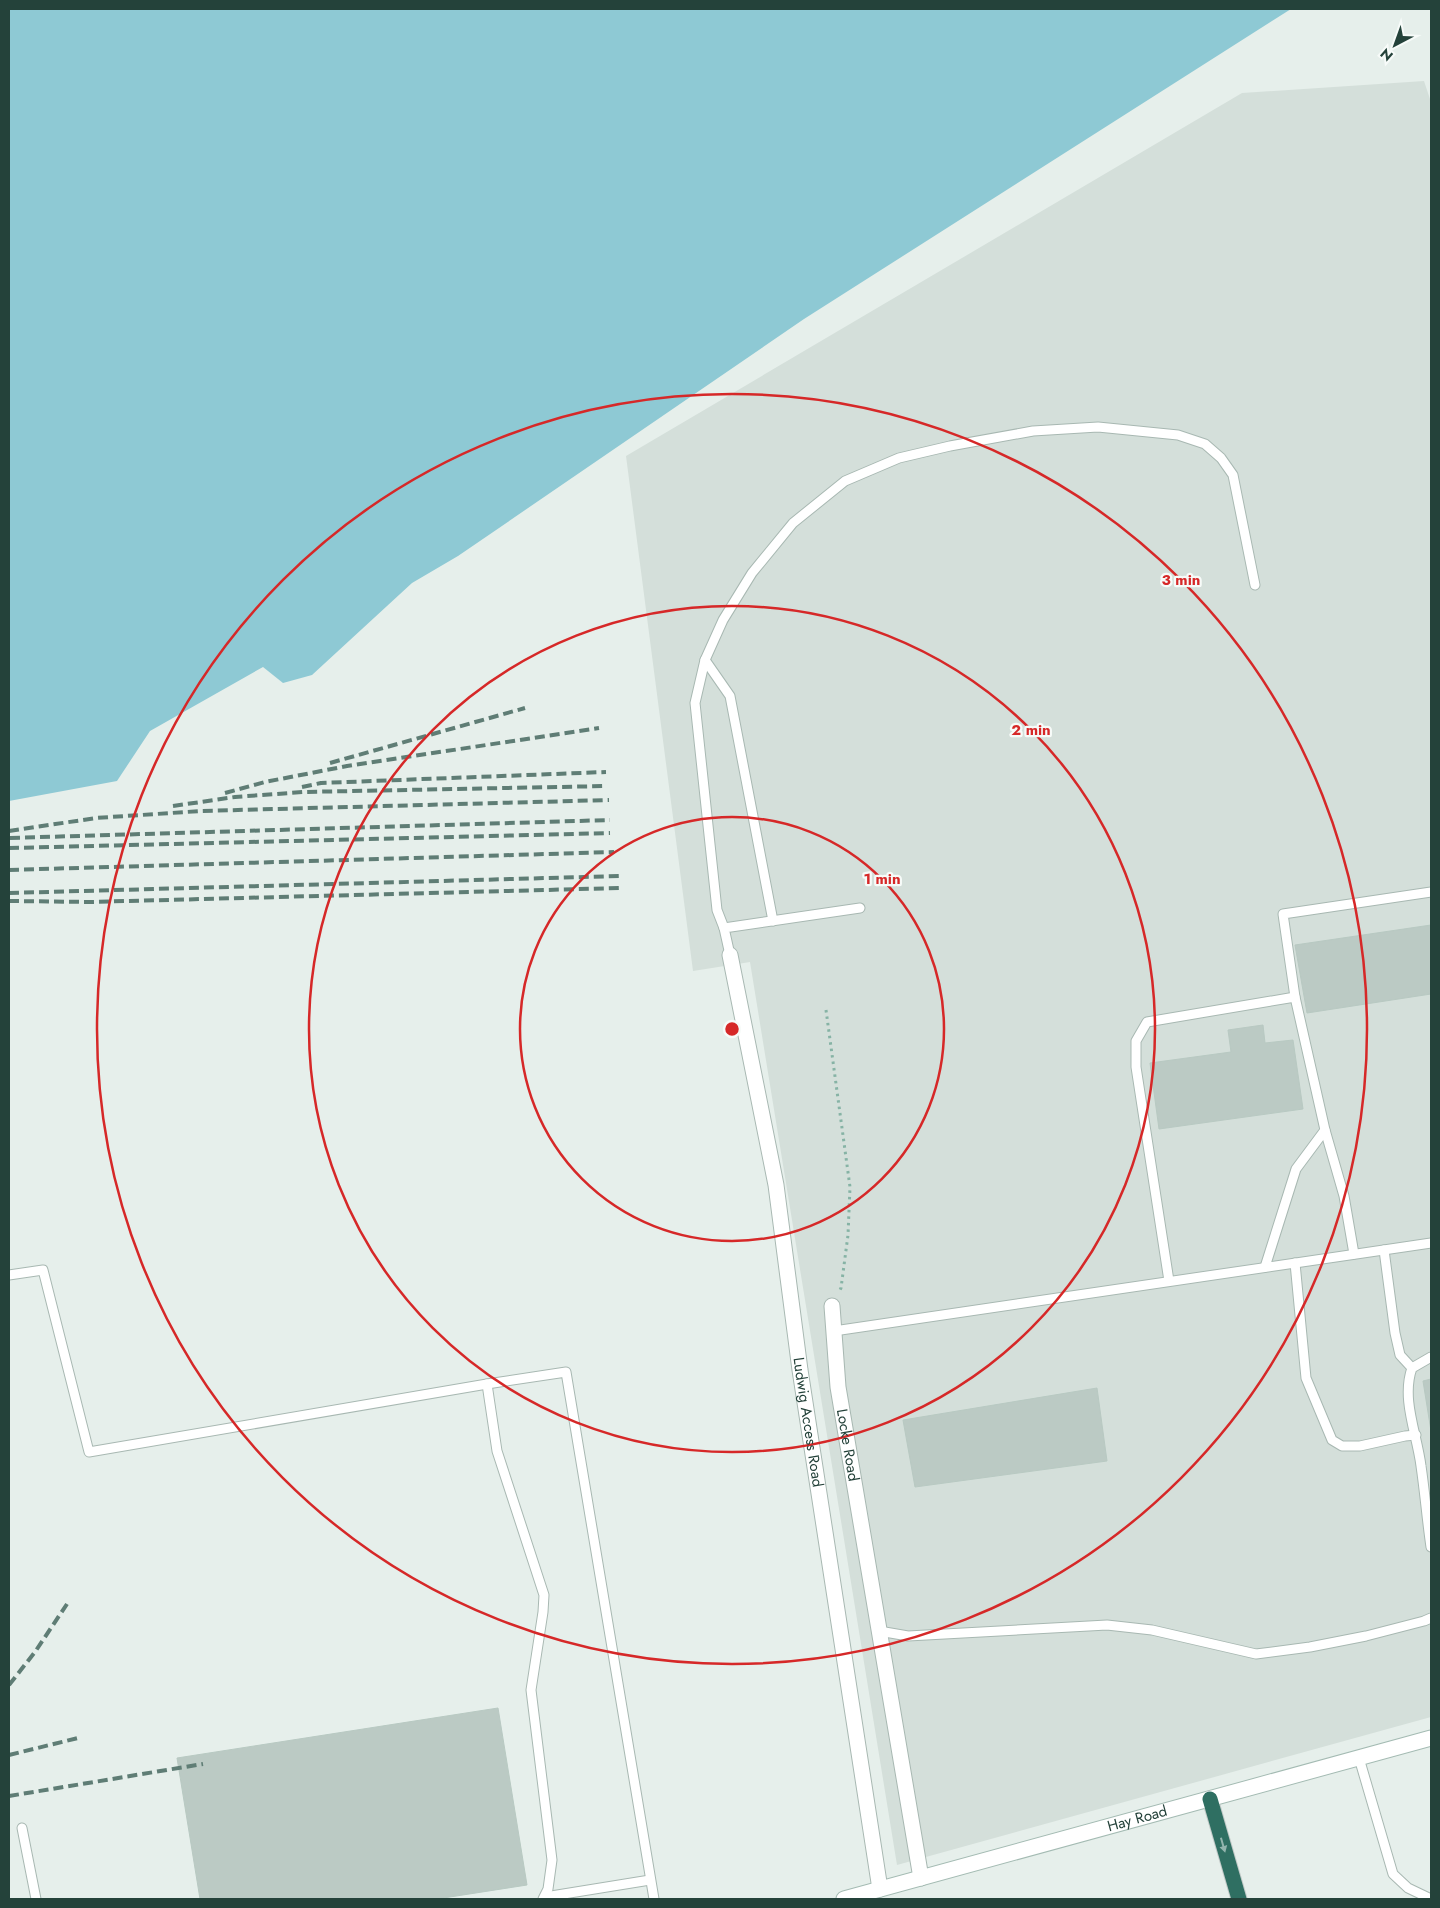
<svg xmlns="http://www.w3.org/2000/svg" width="1440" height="1908" font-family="Jost,sans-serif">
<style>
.built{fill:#d4dfda}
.water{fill:#8ec9d4}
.building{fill:#bbcac4;stroke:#b8c9c2}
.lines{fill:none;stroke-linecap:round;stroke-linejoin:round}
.lane-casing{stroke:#a8b8b2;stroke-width:11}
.street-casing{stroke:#a8b8b2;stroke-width:17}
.secondary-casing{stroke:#a4bbb3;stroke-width:17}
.highway-casing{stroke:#c2cac8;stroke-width:17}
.path{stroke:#86b3a5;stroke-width:3;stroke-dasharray:2.5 4;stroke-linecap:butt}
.lane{stroke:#fff;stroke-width:9}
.street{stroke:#fff;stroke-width:15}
.secondary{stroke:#fff;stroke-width:15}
.highway{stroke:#2f6f62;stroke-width:15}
.rail{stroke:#5f7d75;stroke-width:4;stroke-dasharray:10 5;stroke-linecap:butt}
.oneway{fill:#93b5ae}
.ring{fill:none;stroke:#d62828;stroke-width:2.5}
.labels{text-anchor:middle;stroke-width:4.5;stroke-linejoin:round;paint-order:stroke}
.street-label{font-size:15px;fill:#24423a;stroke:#f7fbf9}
.centre{fill:#d62828;stroke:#f7fbf9;stroke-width:2.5}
.ring-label{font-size:15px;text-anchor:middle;font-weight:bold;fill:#d62828;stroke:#f7fbf9;stroke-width:4.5;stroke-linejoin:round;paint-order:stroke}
</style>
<rect width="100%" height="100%" fill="#e6efeb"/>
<path class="built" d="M1424,81l7,21v1615l-534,148 -147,-903 -57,9 -67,-515 616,-363z"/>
<path class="water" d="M9,9h1282l-487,310 -346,237 -46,27 -100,92 -29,8 -20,-16 -113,64 -33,50 -108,20z"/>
<g class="building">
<path d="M1431,925v69l-124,19 -12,-68z"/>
<path d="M1263,1025l2,18 28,-3 10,69 -144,20 -9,-66 81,-11 -3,-22z"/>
<path d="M1431,1379v52l-8,-50z"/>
<path d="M1097,1388l10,73 -192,26 -12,-67z"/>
<path d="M498,1708l29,177 -90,14h-237l-23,-141z"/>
</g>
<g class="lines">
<g class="lane-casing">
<g id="lane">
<path d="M705,660l25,36 43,225"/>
<path d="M724,928l-7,-18 -22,-207 10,-43 18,-40 29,-47 41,-50 52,-42 54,-23 51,-12 83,-15 65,-4 80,8 27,9 16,14 12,17 22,110"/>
<path d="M730,955l-6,-27 136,-20"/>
<path d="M1295,997l-12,-83 148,-22"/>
<path d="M1384,1250l11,83 5,22 12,13"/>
<path d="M1295,1263l11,115 26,62 10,6h18l45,-10 11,-1"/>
<path d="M1265,1267l31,-98 29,-39"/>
<path d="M9,1275l34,-5 46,182 398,-68 79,-12 88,527"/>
<path d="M1169,1281l-33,-214v-26l11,-19 148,-25 30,133 19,66 10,58"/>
<path d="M834,1331l597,-88"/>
<path d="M1431,1357l-19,11c-11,31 5,66 9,98 4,27 6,54 10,81"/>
<path d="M487,1384l10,67 47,144 -1,17 -12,78 21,170 -4,29 -5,10"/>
<path d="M879,1631l29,5 199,-11 45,5 104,24 54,-7 56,-11 58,-15 7,-3"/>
<path d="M1359,1758l34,116 15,14 23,11"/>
<path d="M22,1828l14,71"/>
<path d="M545,1897l105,-17"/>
</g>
</g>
<g class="street-casing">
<g id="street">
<path id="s1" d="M730,955l46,230 24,185 80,519"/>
<path id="s2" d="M832,1306l6,81 83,491"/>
</g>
</g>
<g class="secondary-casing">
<g id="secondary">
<path id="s3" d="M844,1899l587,-161"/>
</g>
</g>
<g class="highway-casing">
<path id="highway" d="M1210,1799l29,100"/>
</g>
<path class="path" d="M826,1010l24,177 -2,48 -7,53 -2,4"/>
<use href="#lane" class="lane"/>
<use href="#street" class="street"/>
<use href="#secondary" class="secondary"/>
<use href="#highway" class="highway"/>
<g class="rail">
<path d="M330,763l195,-55"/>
<path d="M302,787l19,-4 285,-11"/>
<path d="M225,793l40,-11 82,-16 252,-38"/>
<path d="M173,806l62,-9 68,-5 304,-6"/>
<path d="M9,831l87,-13 105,-7 408,-11"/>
<path d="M10,838l600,-18"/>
<path d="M9,848l601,-15"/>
<path d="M9,870l605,-18"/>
<path d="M9,893l611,-17"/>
<path d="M9,901l81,1 530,-14"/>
<path d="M9,1685l26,-33 32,-48"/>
<path d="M9,1755l69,-17"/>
<path d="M9,1796l194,-32"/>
</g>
</g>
<defs><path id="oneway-solid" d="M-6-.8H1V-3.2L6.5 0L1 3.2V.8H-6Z" transform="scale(1.25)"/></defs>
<use class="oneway" href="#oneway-solid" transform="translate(1223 1845) rotate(74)"/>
<g class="ring">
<circle cx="732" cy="1029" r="212"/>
<circle cx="732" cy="1029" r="423"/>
<circle cx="732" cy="1029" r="635"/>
</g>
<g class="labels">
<g class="street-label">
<text dy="5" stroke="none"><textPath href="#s1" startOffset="474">Ludwig Access Road</textPath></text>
<text dy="5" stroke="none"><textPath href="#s2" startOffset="140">Locke Road</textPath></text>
<text dy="5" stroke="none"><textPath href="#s3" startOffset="304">Hay Road</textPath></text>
</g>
</g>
<circle cx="732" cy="1029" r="8" class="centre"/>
<g class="ring-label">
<text x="1181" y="585">3 min</text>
<text x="1031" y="735">2 min</text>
<text x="882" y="884">1 min</text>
</g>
<rect width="1440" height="1908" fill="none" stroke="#24423a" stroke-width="20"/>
<g transform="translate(1395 45) rotate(221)" stroke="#f7fbf9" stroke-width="4" paint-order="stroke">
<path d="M0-4L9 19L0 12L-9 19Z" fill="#24423a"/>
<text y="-8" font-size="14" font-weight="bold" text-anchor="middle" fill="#24423a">N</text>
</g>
</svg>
